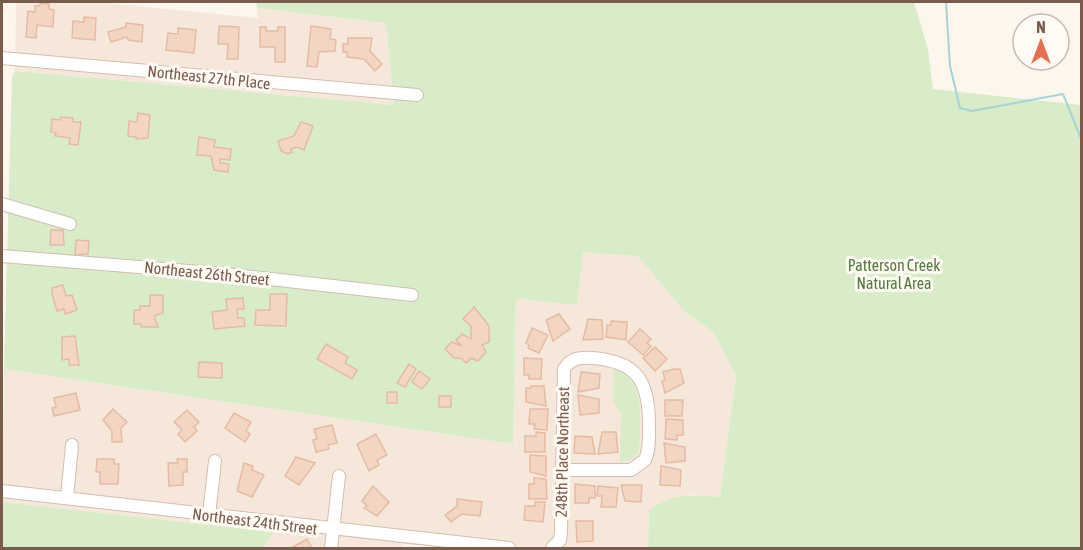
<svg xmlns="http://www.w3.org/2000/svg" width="1083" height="550" font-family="'Asap Condensed',sans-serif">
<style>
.residential{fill:#f5e8da}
.green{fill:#d8ecc9}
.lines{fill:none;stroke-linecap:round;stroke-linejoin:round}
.stream{stroke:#a5d3da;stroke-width:2}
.building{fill:#f3d5c3;stroke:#e6bba3;stroke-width:1.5}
.minor-casing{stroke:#d1beb0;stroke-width:14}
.minor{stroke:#fff;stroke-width:12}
.labels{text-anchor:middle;stroke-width:6;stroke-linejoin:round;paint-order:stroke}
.street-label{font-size:16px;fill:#7a5c4d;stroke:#fffaf3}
.park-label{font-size:16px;fill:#537a41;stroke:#fffaf3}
</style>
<rect width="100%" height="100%" fill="#fdf6ec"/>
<g class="residential">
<path d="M16,2h80l162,16 -1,-10 129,15 8,82 -379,-34z"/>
<path d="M582,251l56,5 47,56 28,20 23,43 -16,122 -29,-3 -42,17 -1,37h-194l-50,-4 -2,4h-139l11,-16 -272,-30 2,-133 509,75 3,-146z"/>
</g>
<g class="green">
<path d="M256,2h658l14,47 5,40 148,16v443h-433l1,-37c21,-18 45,-17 71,-14l16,-122 -23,-43 -28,-20 -47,-56 -55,-4 -6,53 -61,-7 -3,146 -509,-75 8,-293 3,-5 379,34 -8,-82 -129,-15z"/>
<path d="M614,367c25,12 26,32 26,57 0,11 0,22 -4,33l-16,7 1,-49 -8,-14z"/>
<path d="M2,502l272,30 -11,16h-261z"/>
</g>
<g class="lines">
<path class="stream" d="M946,2l4,64 10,42 12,3 91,-17 19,47"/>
</g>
<g class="building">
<path d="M40,3l9,1v5l5,1 -1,17 -16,-2 -1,13 -10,-1 2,-26 7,1v-6h5z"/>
<path d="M84,17l12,1 -1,22 -23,-2 1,-17 11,1z"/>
<path d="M126,23l17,2 -1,17 -14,-2 -1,-3 -16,5 -3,-10 18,-5z"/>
<path d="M219,26l20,1 -1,32h-11l1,-15h-10z"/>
<path d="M311,26l20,3 -1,10 6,1 -1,11 -16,1 -2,15 -10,-1z"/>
<path d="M260,27h6v4h12v-4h7v35h-10v-15h-15z"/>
<path d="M178,28l18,2 -2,23 -28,-3 2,-17 10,1z"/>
<path d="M348,38h24l-2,13 12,13 -7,7 -11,-12 -17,-2v-5h-4v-8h5z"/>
<path d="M138,113l12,2 -2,23 -12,1v-2l-8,-1 1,-15 8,1z"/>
<path d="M61,117l12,1v4h8l-3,23 -9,-1 1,-6 -15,-2 1,-3 -5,-1 1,-13 8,1z"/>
<path d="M301,122l12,4 -9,24 -7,-3 -6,2 1,3 -4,2 -7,-3 -3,-10 16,-5z"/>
<path d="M199,137l16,3 -1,7 17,2 -1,11 -10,-1v4l9,1 -1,8 -14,-2 -3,-14 -14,-1z"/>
<path d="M51,230h12l1,15h-14z"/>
<path d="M76,240l13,1 -1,13 -13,1z"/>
<path d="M63,285l3,11 6,-1 5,15 -12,4 -1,-5 -7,2 -5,-17v-6z"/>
<path d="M270,294h17l-1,32 -31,-1 1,-15h14z"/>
<path d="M150,295h13v18l-9,3 4,11h-17v-3h-7v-14h6v-4h10z"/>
<path d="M243,298l1,11h-7l1,9h6l1,8 -31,3 -2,-17 15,-2 -1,-11z"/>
<path d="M474,307l15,19v16l-7,3 4,7 -8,9 -7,-3 -5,5 -5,-5h-7l-9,-9 7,-7 10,4 -6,-6 6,-6 9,5v-13l-8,-7z"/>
<path d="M559,314l11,15 -17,12 -7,-21z"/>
<path d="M588,319l14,1 1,19 -20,1z"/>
<path d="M611,321l16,1 -1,18 -20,-3 1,-12h4z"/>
<path d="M532,328l16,7 -9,18 -11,-5 1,-3 -3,-2z"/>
<path d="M640,329l11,10 -4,4 4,3 -8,9 -15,-13z"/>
<path d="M75,336l4,29h-10v-6l-7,1v-23z"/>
<path d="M326,344l22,13 -3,6 12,7 -5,9 -35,-20z"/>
<path d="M655,347l12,12 -12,12 -12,-13z"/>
<path d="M524,358l18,1 -1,20h-12v-4h-5z"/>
<path d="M199,362l23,1v15l-24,-1z"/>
<path d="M409,364l7,5 -11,18 -8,-4z"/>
<path d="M674,369h6l4,14 -19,10 -3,-12 3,-1 -2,-8z"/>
<path d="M419,371l11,8 -8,10 -10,-7z"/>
<path d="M581,372l19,2 -1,14 -21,4z"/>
<path d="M531,386h13l2,20 -20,-4v-14h5z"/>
<rect x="387" y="392" width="10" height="11"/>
<path d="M76,393l4,17 -26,6 -2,-8 4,-1 -2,-9z"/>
<path d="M578,395l21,4v14l-19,2z"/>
<rect x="439" y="396" width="12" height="11"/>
<path d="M665,400h18l-1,16h-17z"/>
<path d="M113,409l14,13 -6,6 1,14h-10v-11l-9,-11z"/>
<path d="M530,409h18l-1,21 -13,-1 1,-5h-6z"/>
<path d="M187,410l12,12 -5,5 3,4 -12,11 -7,-8 4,-4 -8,-8z"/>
<path d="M234,413l17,9 -5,9 4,3 -5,8 -20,-14z"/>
<path d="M666,419l17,1v15h-6v5l-12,-1z"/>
<path d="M332,425l5,18 -9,2 1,4 -13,3 -3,-12 4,-1 -3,-10z"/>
<path d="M536,432l9,1v19h-20v-16h11z"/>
<path d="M602,432h14l2,20 -20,2z"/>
<path d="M376,434l11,21 -10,5 2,5 -10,6 -12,-27z"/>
<path d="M575,436l17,1 3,17 -21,-1z"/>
<path d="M664,443l21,4v14l-19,2z"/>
<path d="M530,455l16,1v20l-16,-4z"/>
<path d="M296,457l19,6 -16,22 -14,-9z"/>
<path d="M97,459h17v5h5l-1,20h-18v-12h-4z"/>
<path d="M177,459h10v13h-4v13l-14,1 -1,-23h10z"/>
<path d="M244,463l9,3 -1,4 12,5 -12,22 -15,-6z"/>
<path d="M661,466l20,4 -1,16 -20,-1z"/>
<path d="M534,478l12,1 1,20h-18v-15h5z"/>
<path d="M575,484l20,2v12h-6v5h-14z"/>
<path d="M621,485h21l-1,17 -16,-1z"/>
<path d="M373,486l16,16 -12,14 -13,-8 3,-2 -5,-5z"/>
<path d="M598,486l20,2 -2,19h-15l1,-11h-5z"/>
<path d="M457,499l25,3 -2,14 -18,-2 -11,8 -6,-7 12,-9z"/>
<path d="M535,502h10l-2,20 -19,-2 1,-14h10z"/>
<path d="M576,521h17v20l-16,1z"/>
<path d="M307,539l5,9h-21z"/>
</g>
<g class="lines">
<g class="minor-casing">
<g id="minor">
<path d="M2,58l415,37"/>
<path d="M2,204l68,20"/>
<path d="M2,256l224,18 186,21"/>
<path d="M2,491l507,57"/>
<path d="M67,498l5,-53"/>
<path d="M209,515l6,-54"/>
<path d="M331,548l8,-72"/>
<path d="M552,548l8,-8 1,-8 3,-163c7,-11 15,-12 28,-11 44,3 57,22 57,66 0,12 1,25 -4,36l-14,10h-68"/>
</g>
</g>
<use href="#minor" class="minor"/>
</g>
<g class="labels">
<g class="street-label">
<text transform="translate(209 77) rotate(6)" y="6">Northeast 27th Place</text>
<text transform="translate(207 273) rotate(6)" y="6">Northeast 26th Street</text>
<text transform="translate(562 452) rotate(-89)" y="6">248th Place Northeast</text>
<text transform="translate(255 521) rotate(7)" y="6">Northeast 24th Street</text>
</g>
<g class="park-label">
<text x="894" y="271">Patterson Creek<tspan x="894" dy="18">Natural Area</tspan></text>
</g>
</g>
<rect width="1083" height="550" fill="none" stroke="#7a5c4d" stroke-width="6"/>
<g transform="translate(1041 42)"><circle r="28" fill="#fffaf3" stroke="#cabbb1" stroke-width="1.5"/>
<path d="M0-4.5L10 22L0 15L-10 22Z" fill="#e76f51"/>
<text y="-9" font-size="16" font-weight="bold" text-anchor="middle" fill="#7a5c4d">N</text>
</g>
</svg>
